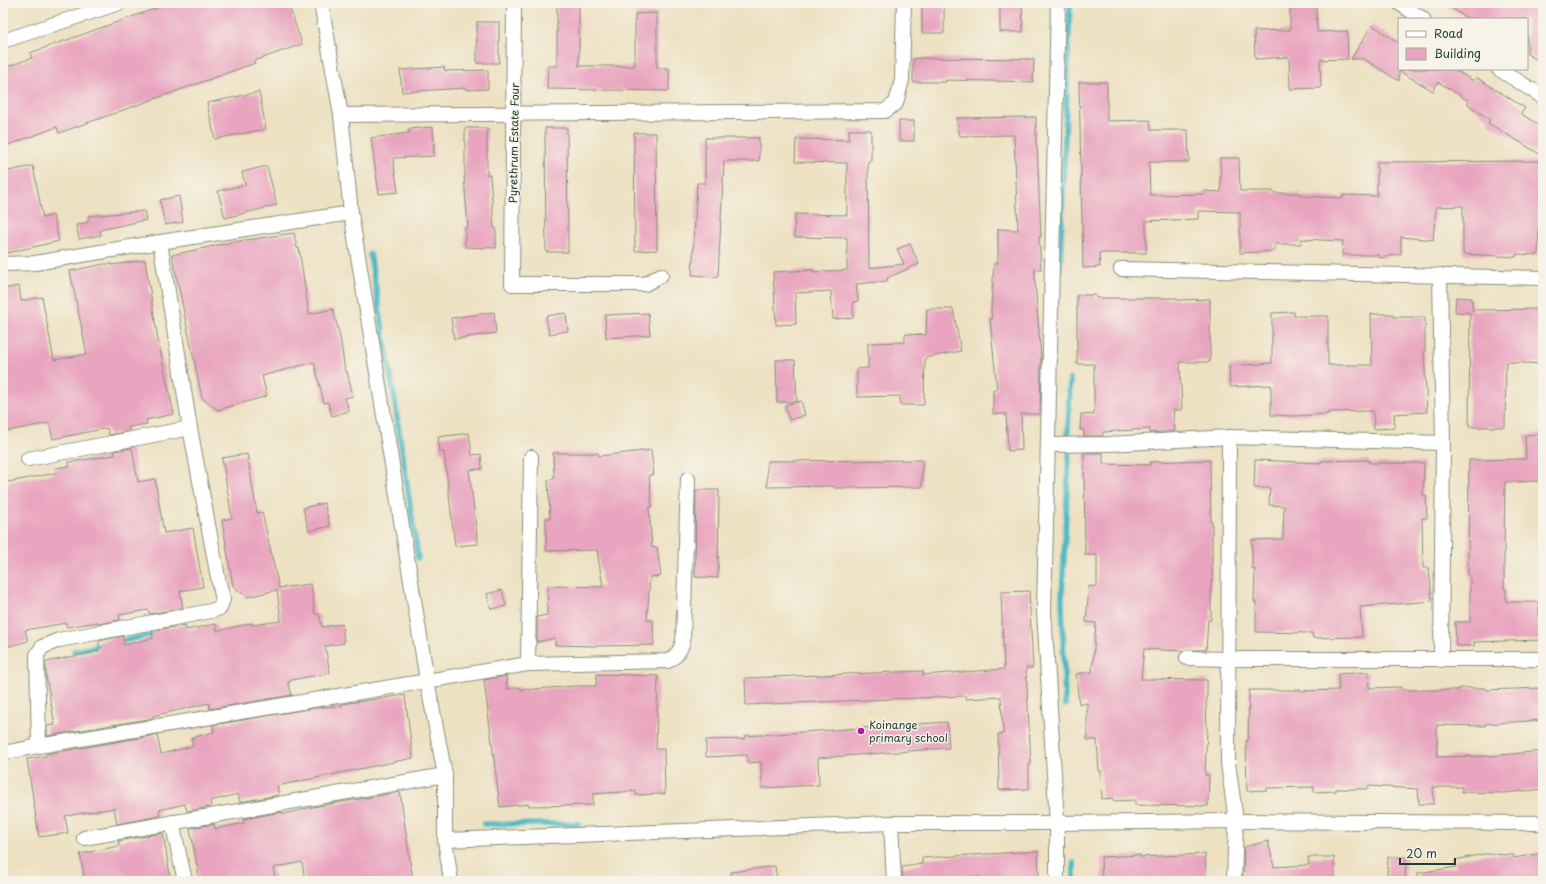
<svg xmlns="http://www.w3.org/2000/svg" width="1546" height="884" font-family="'Playpen Sans',sans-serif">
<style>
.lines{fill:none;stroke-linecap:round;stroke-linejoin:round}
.stream{stroke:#4cbac5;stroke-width:5.5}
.building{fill:#e9a5bf}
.minor-casing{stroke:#868f7b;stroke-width:16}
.minor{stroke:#fff;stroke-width:14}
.poi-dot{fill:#b5179e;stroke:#f7f3e8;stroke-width:1.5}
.labels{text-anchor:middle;stroke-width:3;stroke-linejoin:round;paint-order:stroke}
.street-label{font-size:11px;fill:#1f3d34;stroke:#f7f3e8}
.poi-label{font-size:11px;fill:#1f3d34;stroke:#f7f3e8;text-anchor:start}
</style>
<rect width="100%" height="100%" fill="#f7f3e8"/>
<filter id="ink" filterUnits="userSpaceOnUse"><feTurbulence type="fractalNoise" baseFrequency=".025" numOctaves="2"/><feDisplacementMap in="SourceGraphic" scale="8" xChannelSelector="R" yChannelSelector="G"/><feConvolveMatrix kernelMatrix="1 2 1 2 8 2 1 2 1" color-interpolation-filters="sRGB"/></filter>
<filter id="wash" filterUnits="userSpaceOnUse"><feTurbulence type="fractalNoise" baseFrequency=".012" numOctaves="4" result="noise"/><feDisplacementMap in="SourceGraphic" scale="16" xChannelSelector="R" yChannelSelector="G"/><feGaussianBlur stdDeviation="0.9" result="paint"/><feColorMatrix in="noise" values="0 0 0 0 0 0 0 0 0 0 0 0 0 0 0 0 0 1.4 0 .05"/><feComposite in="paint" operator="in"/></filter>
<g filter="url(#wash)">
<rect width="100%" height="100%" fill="#ede1c2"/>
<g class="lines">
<g class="stream">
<path d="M370,254l23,136 25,168"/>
<path d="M1060,269l10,-266"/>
<path d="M1068,433l2,-54"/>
<path d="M117,642l42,-9"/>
<path d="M74,651l33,-7"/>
<path d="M1065,705l-3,-107 7,-144"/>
<path d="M307,792l45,-9"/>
<path d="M484,824h95"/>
<path d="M1074,863v18"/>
</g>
</g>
<g id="blocks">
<g class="building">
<path d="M171,3h117l14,41 -48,17 1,2 -196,70 -2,-6 -54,20v-26l5,-2 -5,-13v-38l29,-10 -2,-5z"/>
<path d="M557,3h22v63h56v-52l22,-1v55h12v23l-122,-2 1,-23h9z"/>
<path d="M1000,3h22l1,29h-23z"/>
<path d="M1443,3h100v60l-16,-9v-35h-58z"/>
<rect x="922" y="4" width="22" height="29"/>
<path d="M1316,7l1,25 30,-1 1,28 -28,1 1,28 -31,1 -1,-32 -34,2 -1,-28 36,-1v-22z"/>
<rect x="477" y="22" width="22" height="41"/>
<path d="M1372,25l27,18v26h54l21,12 2,-4 49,31 -4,6 22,13v29l-55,-33 2,-3 -22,-16 1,-3 -31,-19 -5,9 -34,-20v10l-35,-22h-13z"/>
<path d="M922,58l112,1 -1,23 -87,-2v2h-33v-23z"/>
<path d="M444,67l1,4 43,-1v19l-22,1v-2l-64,4 -2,-22z"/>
<path d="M1079,82h28v39l43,-1 1,10h37l1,32h-40l1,33 54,-1v-3l17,1 -1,-34h19l1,33h33v2h27v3l43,2v-3l34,1v-34l166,-1v69h-4l-1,25 -22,-1v3l-53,-3v-48l-27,1 -3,33 -32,-3v17l-22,4v-3h-37l1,-14 -42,-2v5h-26v7l-35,2v-41l-42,-1v8l-52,2v32h-47l1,14 -17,1z"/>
<path d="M259,92l7,37 -51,10 -8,-36z"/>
<path d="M1036,117v28h1l4,92h-2l2,32h-6v14l6,74 -1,57h-19l1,36 -14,1 -2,-37h-13v-24h4l-7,-71 2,1 -1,-10 3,-47h4v-34l20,1 -4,-95 -54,1 -3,-18z"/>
<rect x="899" y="121" width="15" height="20"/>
<path d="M433,127l1,29 -41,2 5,34 -19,2 -8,-56 38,-5v-4z"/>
<path d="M465,128h22v47h3l4,53h2v20l-31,-1v-20h3l-4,-50h1z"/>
<path d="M545,128h22l1,124h-22z"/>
<path d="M849,130h22v31h-3l1,107 35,-4 -7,-15 13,-5 9,20 -32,14 1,3 -32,3 2,17 -5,1v16l-20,1 -2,-28 -36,2 1,31 -20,1 -3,-53 41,-2v2l33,-2v-32l-53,-1 1,-23 52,1v-52l-52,-1 1,-23 53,1z"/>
<path d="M634,133h22l1,117 -22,1z"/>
<path d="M705,138h54v23h-35l-6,116 -26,-2 5,-92h8z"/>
<path d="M33,166l10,52 10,-3 6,26 -56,13v-27h3l-3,-16v-39z"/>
<path d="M267,166l10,39 -52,13 -7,-27 27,-6 -3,-13z"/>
<path d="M179,196l4,26 -18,3 -5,-25z"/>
<path d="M144,211l2,9 -46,10 1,5 -22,4 -3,-14 12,-3v-6z"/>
<path d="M294,233l3,15h2l10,66 24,-5 7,28 5,34h2l6,25 -8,2 4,13 -17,5 -4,-14 -4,1 -10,-41 -52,14 5,20 -49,14 -16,-12 -30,-143 60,-13z"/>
<path d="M145,260l13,80 16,74 -28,6 1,4 -19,3 1,4 -20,4 -2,-7 -54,11 -4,-16 -46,9v-143l16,-3 2,15 21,-4 12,63 33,-6 -17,-83 34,-7h8v1z"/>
<path d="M1077,295h19v3h81v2l33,-1v63h-30l2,48h-9l2,21 -25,2v-4l-47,3v4h-19v-6h-4l1,-16 13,1v-51h-17z"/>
<path d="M1456,297l16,1v12l71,-1v55l-37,-2 -1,65h-36l1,-114 -15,-1z"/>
<path d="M927,309h26l8,42 -36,7 -1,47h-24v-9l-43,1v-28l11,-1v-25l37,-1v-8l21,1z"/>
<path d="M494,312l2,21 -42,6 -3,-21z"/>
<path d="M1294,312v4h34v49h44l-1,-51h22v3h32v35h-1l3,60 -33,2 1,14 -21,1 -1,-18 -45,1v2l-34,2 -23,-1v-30l-41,2 -1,-21 43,-3v-50z"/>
<path d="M566,313l2,18 -19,3 -3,-18z"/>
<path d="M648,313l2,22 -44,3 -1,-23z"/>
<path d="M776,360h19l2,42h-20z"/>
<path d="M801,401l4,14 -16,5 -4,-15z"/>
<path d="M469,433l3,22 9,-1 1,15 -13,1 9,74 -23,2 -11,-94h-4l-2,-15z"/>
<path d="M1543,434v47l-38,1 -1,66v41h2v13h33v16h4v22l-69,2v4h-18l-1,-24h15v-47h-2l1,-115 57,-1 -1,-24z"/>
<path d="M132,448l6,34 17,-3 9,54 29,-5 10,59 -23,4 3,17 -34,6 -1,-4 -29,5 1,5 -22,4v-2l-31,5 -1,-4 -41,7 3,11 -25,7v-165l53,-10 -1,-5 15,-2 -1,-4 46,-7 -1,-4z"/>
<path d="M651,450l3,25h-5l3,32 -3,1 3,40 5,-1 4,29 -11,1 -3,43h6l1,25 -58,1 -41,-1v-7l-18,4v-25l10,-2 1,-29 55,1 -6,-37 -51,1v-33h4l-2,-38 6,-1 -1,-26h45l1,3z"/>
<path d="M1084,453h19v11l47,1v-3l60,-2 1,62h1v59h-1v39h-3l-2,30h-19l-5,1 -38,-2 -3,30 66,1v22h-1l1,28 -2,45h4l-1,31 -73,-1v-5l-22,1v-3l-11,1 -1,-28h-2l-2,-31h-10v-37l-8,1 -3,-30 16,-2 4,-49 -10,-1 3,-36 8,1v-32h-12z"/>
<path d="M247,454l10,59 5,-1 17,76 32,-4 4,30h4l3,13 20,-3 2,19 -19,3 5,27 -39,7v1l-3,1 4,13 -82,14 -1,-6 -56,13 1,2 -107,18v-10l8,-1 -9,-49v-14l53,-11v-10l24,-5 1,9 29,-7 -1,-7 33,-6 1,5 30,-6 1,7 35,-8v2l29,-4 -4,-31 -30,7 -14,-11 -11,-66 10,-2 -10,-60z"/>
<path d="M922,460v27l-88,1v-2l-67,1v-26z"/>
<path d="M1255,460l66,3v-2l48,-1v3h55l-1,33 3,-1 1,23h-5l1,50h6l3,33 -72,6 2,30 -49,1 -1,-5 -56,-1v-30h-2l1,-33h-3v-29l31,-1 1,-33 -15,-1 1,-17h-16z"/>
<path d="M696,490h23l-1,88 -23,-1z"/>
<path d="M324,503l6,23 -21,5 -6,-23z"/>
<path d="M502,590l4,16 -15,3 -4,-15z"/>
<path d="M1029,591l4,77h-7l5,96h-2v25l-30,1 -1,-56h5l-2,-37 -35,2v-3l-220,9 -1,-27 178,-7v4l81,-6 -3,-77z"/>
<path d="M1368,672l1,16 32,-1v3h58v-2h27v2l57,-2v32l-58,4v2l-48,-1v32l53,-1 53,-5v38l-39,4 -42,-1v-5h-29l1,17h-15l-1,-15 -50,-3v3h-32v2l-22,1v-5l-47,1v2l-20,1 -1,-50h2l1,-51h52v1l38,-1 -1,-16z"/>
<path d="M597,674l61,2 -2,73h8l1,45 -29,1v-4l-43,3v11l-64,1v-2l-29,3 -16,-127 22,-4 1,13 13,-2 1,3 55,-4h20z"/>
<path d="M405,695l8,63 -136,28 2,9 -39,7 -2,-8 -28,7 1,6 -24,4 -2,-7 -26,6 1,6 -43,8 -3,-16 -49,8 3,17 -29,4 -12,-78 19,-3v-2l111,-19 4,19 32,-8 -2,-8 23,-6 -1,-7 101,-17 28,-2v-2z"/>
<path d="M947,722l2,26 -131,10 1,27 -57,3 -1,-26 -14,1v-8l-41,2v-17l40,-1 -1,-3z"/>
<path d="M400,792l13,89h-108l-3,-19 -29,6 3,13h-76l-10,-53 24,-4 1,5 29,-6 -1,-4 39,-7 1,2 30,-7z"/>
<path d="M163,833l8,48h-86l-5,-27 39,-8 -1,-5z"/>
<path d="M1268,841l6,26 35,-2 -1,-8h26v24h-91l1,-34z"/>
<path d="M1038,851l1,25 -60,4v-3l-76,4 -1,-14 20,-3v-6z"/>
<path d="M1543,853v28h-125v-8l38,-6 -1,-7 29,-6 30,1v3z"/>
<path d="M1205,854l1,25 -104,2 -1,-24 39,-2v2z"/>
<path d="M1388,857h18l-1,24h-18z"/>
<path d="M775,866l2,15h-45l-1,-9z"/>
</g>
</g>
</g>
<g filter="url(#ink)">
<use href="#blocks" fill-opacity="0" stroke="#868f7b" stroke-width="1"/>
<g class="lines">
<g class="minor-casing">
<g id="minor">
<path d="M321,3l20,112 10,98 76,467 18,95v65l6,41"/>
<path d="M514,3l-2,281h133l16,-9"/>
<path d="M1399,3l24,16"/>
<path d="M3,41l116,-38"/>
<path d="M1499,69l44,28"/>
<path d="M341,115l544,-4 11,-8 6,-23 2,-77"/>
<path d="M3,264l32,-1 125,-21 191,-29"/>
<path d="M1121,269l422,9"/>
<path d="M1440,275l3,168 -2,217"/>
<path d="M1229,437l-1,326 8,58 -2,60"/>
<path d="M1049,445l60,-1 120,-7 214,6"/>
<path d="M28,459l162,-31"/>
<path d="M1187,658l42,1h314"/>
<path d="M528,664l3,-207"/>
<path d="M39,746l489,-82 140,-3c9,-5 12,-10 15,-20l5,-162"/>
<path d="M3,753l36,-7 -2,-91 5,-8 17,-7 152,-29 9,-3 3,-9 -4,-16 -29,-155 -30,-186"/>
<path d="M172,822l13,59"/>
<path d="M891,823l3,58"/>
<path d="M84,838l361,-63"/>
<path d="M445,840l446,-17h166l179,-2 307,2"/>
<path d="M1057,881v-58l-13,-212 14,-608"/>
</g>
</g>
<use href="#minor" class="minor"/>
</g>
</g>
<circle class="poi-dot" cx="861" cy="731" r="4"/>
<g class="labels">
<g class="street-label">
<text transform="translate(514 143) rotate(-89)" y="4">Pyrethrum Estate Four</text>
</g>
<g class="poi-label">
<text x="869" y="729">Koinange<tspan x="869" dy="13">primary school</tspan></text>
</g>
</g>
<rect width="1546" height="884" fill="none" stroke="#f7f3e8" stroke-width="16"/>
<rect x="1398" y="18" width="130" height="52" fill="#f7f3e8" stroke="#a1aaa0"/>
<rect x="1406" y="31" width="20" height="6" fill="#ffffff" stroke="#a1aaa0"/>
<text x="1434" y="38" font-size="12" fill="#1f3d34">Road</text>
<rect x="1406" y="48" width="20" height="12" fill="#e9a5bf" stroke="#a1aaa0"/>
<text x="1434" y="58" font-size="12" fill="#1f3d34">Building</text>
<path d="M1400 858v6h55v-6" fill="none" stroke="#1f3d34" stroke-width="2"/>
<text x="1406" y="858" font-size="12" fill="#1f3d34" stroke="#f7f3e8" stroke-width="3" paint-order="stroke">20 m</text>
</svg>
